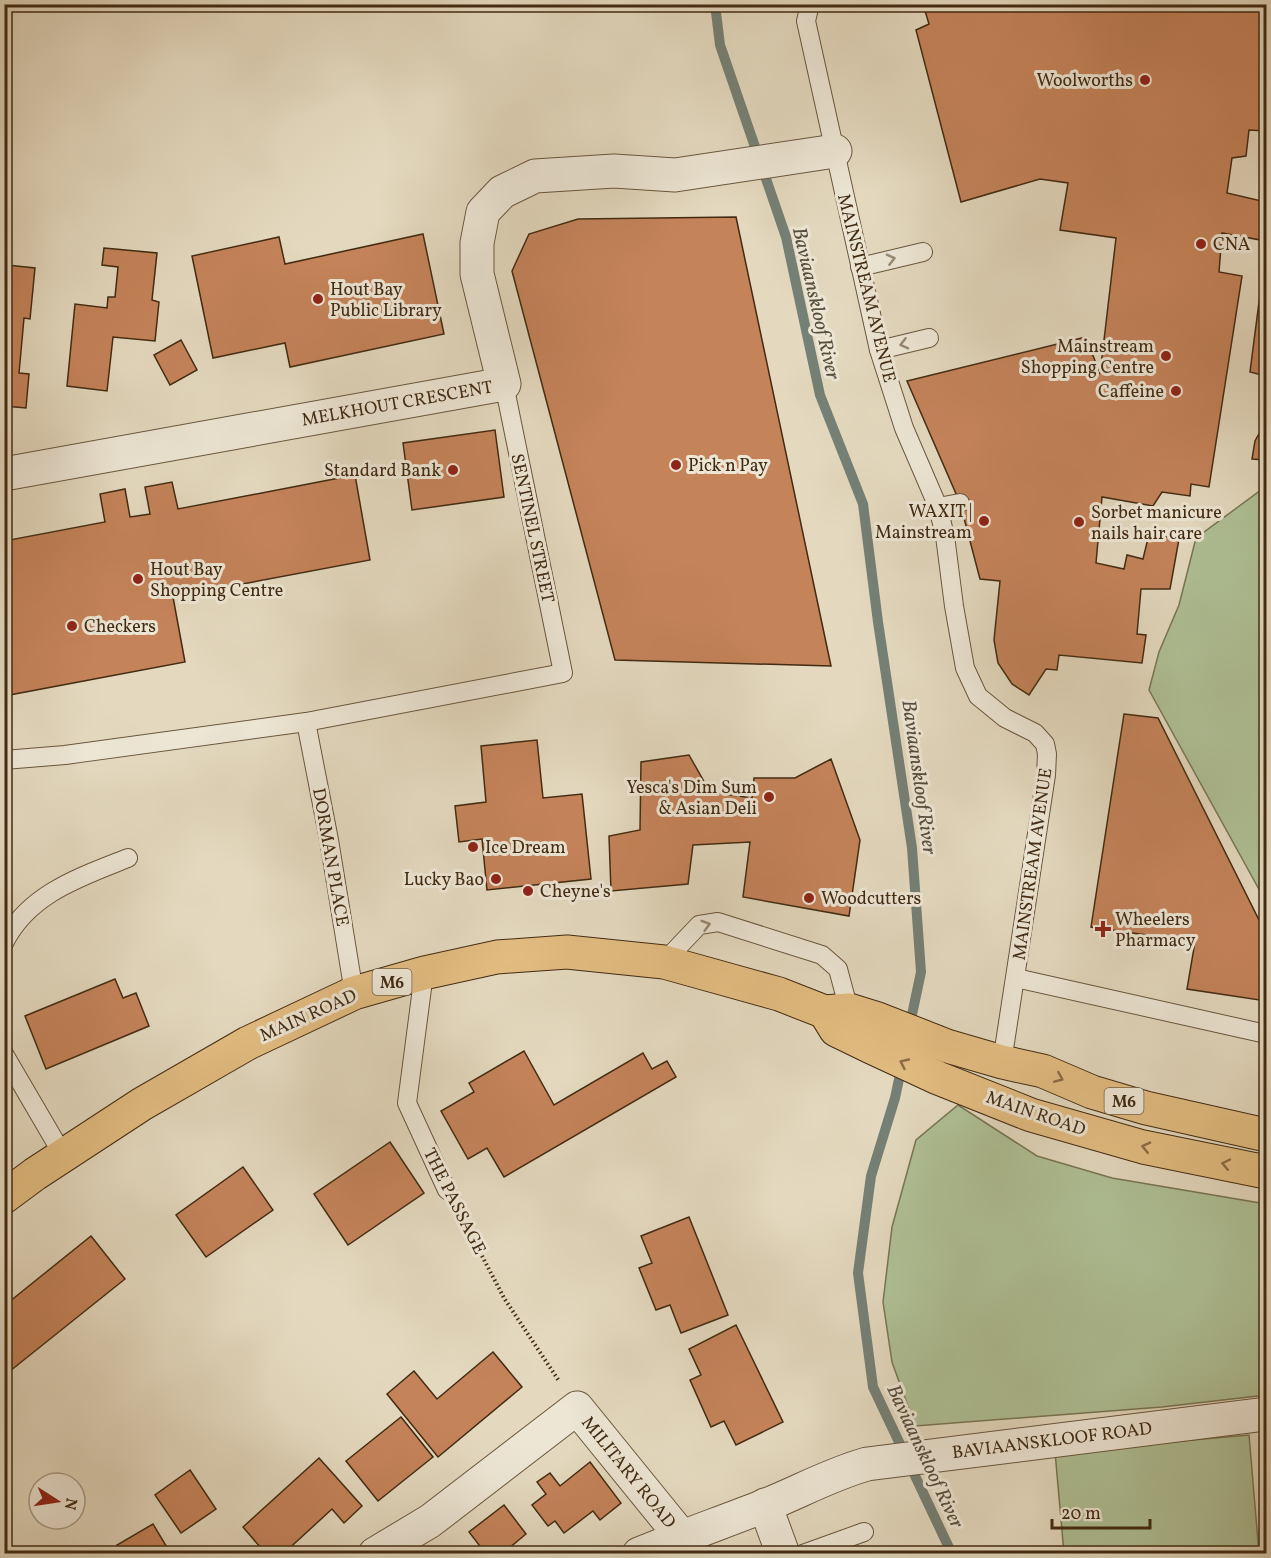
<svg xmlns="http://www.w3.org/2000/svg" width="1271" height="1558" font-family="Vollkorn,serif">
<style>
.green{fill:#afc096;stroke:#787654;stroke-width:1.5}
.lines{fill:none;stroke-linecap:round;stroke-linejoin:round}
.stream{stroke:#758076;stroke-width:10}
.building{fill:#c5835a;stroke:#422b12;stroke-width:1.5}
.service-casing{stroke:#6a563d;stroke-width:20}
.minor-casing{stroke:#6a563d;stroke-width:35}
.primary-casing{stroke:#422b12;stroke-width:35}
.path{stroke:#422b12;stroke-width:4;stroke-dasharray:1.5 3;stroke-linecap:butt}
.service{stroke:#ede6d5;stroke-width:18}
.minor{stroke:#ede6d5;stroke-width:33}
.primary{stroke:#e2bc80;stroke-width:33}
.oneway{stroke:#988874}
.oneway2{stroke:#8a6c44}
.poi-dot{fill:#8f2418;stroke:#ede6d5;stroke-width:2}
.labels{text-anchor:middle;stroke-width:6;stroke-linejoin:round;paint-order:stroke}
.shield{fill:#ede6d5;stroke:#75634c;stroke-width:1.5}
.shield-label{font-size:16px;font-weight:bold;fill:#422b12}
.poi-label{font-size:18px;fill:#422b12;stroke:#ede6d5;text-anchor:start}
.street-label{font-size:18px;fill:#422b12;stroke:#ede6d5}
.water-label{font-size:20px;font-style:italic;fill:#574e3c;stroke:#ede6d5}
</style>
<rect width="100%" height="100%" fill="#e4d9bf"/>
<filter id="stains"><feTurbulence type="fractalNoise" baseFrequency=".00333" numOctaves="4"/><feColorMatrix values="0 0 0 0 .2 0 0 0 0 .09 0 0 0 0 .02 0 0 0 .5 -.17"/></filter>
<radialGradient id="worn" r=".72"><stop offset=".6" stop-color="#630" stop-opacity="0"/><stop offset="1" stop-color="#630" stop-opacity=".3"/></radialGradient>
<g class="green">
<path d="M1266,489v413l-117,-212 10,-38 20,-47 17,-67 65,-48z"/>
<path d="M958,1105l79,51 75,22 154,26v191l-104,12 -247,19 -23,-64 -9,-60 9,-75 24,-87z"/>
<path d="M1249,1435l10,118h-195l-9,-101z"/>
</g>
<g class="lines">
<g class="stream">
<path d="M715,4l5,41 66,192 34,158 43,109 15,118 34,226 9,124 -12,57"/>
<path d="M902,1065l-7,33 -24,78 -13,97 15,114 79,167"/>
</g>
</g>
<g class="building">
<path d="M923,4h343v127l-17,-1 -3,26 -14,2 -5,35 39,9v39l-44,-8 -3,39 23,4 -33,211 -18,-3 -1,12 -28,-4 -9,14 -51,-9 -6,66 28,6 3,-14 16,4 6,-25 30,5 -9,50h-29l-4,45 9,1 -4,28 -83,-8 -2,15 -11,-1 -17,26 -17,-11 -14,-21 -4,-23 6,-59 -20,-2 -20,-76 -53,-122 179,-44 14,37 16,-136 -56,-8 8,-47 -28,-4 -79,23 -45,-172 13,-6z"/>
<path d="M736,217l95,449 -216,-6 -103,-389 17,-37 49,-15z"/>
<path d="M423,234l21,100 -154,33 -5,-24 -72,15 -21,-102 87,-19 6,27z"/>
<path d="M104,248l53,5 -5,47 7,2 -4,39 -42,-4 -6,54 -40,-5 8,-82 32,4 1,-11h7l3,-30 -16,-2z"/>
<path d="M1266,248v128l-16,-4z"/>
<path d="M7,265l28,3 -5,51 -6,-1 -5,55 10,1 -3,34 -22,-2v-128z"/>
<path d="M181,340l16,30 -27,15 -16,-30z"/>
<path d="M1266,421v39l-14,-1 3,-18z"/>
<path d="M495,430l9,67 -92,13 -9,-67z"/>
<path d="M355,475l15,85 -197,37 12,65 -181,34v-155l101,-19 -5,-28 25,-5 5,28 20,-3 -5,-27 27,-5 6,27z"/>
<path d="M1124,714l34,4 108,216v67l-79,-12 8,-47 -104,-15z"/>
<path d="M537,740l6,58 39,-4 9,85 -104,11 -5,-51 -23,3 -4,-36 31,-4 -5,-56z"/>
<path d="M689,755l21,37 42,6 2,-20h41l36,-19 29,81 -11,76 -106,-19 7,-55 -57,3 -5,39 -77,7 -2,-55 31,-6 1,-68z"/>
<path d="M115,979l8,19 13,-5 13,33 -103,43 -21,-53z"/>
<path d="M524,1051l30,54 89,-52 9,16 15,-8 9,16 -172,100 -17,-29 -19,11 -27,-48 33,-19 -5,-9z"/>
<path d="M390,1142l34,51 -76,52 -34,-51z"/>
<path d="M243,1167l30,43 -67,47 -30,-42z"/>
<path d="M689,1217l39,98 -47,18 -11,-28 -14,5 -17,-42 13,-5 -11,-27z"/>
<path d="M91,1236l34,43 -120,96 -1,-69z"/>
<path d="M736,1325l47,97 -47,23 -12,-24 -13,6 -21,-47 11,-5 -12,-26z"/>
<path d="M493,1352l29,35 -84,70 -51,-63 27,-23 23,28z"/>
<path d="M401,1417l32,40 -55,44 -32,-40z"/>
<path d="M319,1458l43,48 -18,17 -12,-14 -49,45h-17l-23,-27z"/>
<path d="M590,1462l31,41 -21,17 -7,-9 -29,22 -9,-12 -7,5 -16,-21 14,-11 -9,-12 13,-9 10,13z"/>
<path d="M190,1470l26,39 -35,24 -26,-38z"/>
<path d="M504,1505l22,29 -24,20h-16l-17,-22z"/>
<path d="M153,1524l18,30h-49l-5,-9z"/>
<path d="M445,1547l3,7h-17z"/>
</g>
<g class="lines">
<g class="service-casing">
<g id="service">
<path d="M810,4l-4,17 73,329 25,78 34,79 7,29 9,70 11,62 13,28 27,22 30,15 10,11 2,10 -1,21 -44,287"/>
<path d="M860,267l63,-15"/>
<path d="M879,350l50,-12"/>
<path d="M938,507l22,-4"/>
<path d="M306,722l23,118 25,153"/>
<path d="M4,760l61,-5 241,-33 257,-49 -59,-289"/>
<path d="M4,943c24,-49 76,-66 124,-85"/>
<path d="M664,962l35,-37 19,-3 104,33 16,14 11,41"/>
<path d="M424,973l-17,130 40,87"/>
<path d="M1016,978l250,56"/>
<path d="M4,1054l59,101"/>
<path d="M803,1554l61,-22"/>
</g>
</g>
<g class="minor-casing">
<g id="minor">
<path d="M4,474l500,-90 -27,-110v-31l6,-31 19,-20 33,-16 79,-5 61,4 160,-24"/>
<path d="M765,1505l18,49"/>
<path d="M375,1554l55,-33 147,-113 104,128"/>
<path d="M639,1554c42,-17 84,-32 125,-48 35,-14 67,-32 103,-42l399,-50"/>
</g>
</g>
<g class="primary-casing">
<g id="primary">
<path d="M825,1012l11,18 35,17 67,31 93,37 112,32 123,25"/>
<path d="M4,1197l31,-23 107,-70 106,-61 106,-50 70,-20 73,-16 70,-5 97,10 115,32 46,18 24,-2 29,9 69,27 55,16 41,9 49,21 54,16 120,27"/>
</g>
</g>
<path class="path" d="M459,1212l45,86 55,83"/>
<use href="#service" class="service"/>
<use href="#minor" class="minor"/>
<use href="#primary" class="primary"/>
</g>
<defs><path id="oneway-chevron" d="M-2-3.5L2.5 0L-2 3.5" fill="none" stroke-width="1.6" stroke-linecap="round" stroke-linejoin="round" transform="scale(1.5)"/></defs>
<g class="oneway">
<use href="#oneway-chevron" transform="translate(891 259) rotate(-14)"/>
<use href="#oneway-chevron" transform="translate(904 344) rotate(166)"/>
<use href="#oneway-chevron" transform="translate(706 925) rotate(-16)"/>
</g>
<g class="oneway2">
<use href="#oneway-chevron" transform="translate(904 1063) rotate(-155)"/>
<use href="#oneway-chevron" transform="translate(1059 1078) rotate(23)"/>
<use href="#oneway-chevron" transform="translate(1146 1147) rotate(-167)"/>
<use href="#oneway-chevron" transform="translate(1226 1164) rotate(-168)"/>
</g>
<g class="poi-dot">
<circle cx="1145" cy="80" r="6"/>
<circle cx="1201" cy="244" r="6"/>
<circle cx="318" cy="299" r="6"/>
<circle cx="1166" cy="356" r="6"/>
<circle cx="1176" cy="391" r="6"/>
<circle cx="676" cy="465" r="6"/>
<circle cx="453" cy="470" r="6"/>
<circle cx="984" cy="521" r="6"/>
<circle cx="1079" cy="522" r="6"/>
<circle cx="138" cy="579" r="6"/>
<circle cx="72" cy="626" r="6"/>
<circle cx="769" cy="797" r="6"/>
<circle cx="473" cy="847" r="6"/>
<circle cx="496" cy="879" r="6"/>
<circle cx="528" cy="891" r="6"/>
<circle cx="809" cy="898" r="6"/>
<path d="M1100 920h6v6h6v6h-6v6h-6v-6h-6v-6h6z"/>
</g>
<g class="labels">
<g class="shield">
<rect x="372.5" y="969" width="39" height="26" rx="4.5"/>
<rect x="1104.5" y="1088" width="39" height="26" rx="4.5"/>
</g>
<g class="shield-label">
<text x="392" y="988">M6</text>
<text x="1124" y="1107">M6</text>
</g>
<g class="poi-label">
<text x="1133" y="86" text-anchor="end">Woolworths</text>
<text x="1213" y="250">CNA</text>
<text x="330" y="295">Hout Bay<tspan x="330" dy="21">Public Library</tspan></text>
<text x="1154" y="352" text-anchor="end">Mainstream<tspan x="1154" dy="21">Shopping Centre</tspan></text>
<text x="1164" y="397" text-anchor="end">Caffeine</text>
<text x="688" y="471">Pick n Pay</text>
<text x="441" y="476" text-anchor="end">Standard Bank</text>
<text x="972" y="517" text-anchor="end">WAXIT |<tspan x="972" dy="21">Mainstream</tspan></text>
<text x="1091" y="518">Sorbet manicure<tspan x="1091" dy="21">nails hair care</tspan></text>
<text x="150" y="575">Hout Bay<tspan x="150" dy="21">Shopping Centre</tspan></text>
<text x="84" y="632">Checkers</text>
<text x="757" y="793" text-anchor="end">Yesca's Dim Sum<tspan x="757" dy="21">&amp; Asian Deli</tspan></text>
<text x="485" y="853">Ice Dream</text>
<text x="484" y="885" text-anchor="end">Lucky Bao</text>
<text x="540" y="897">Cheyne's</text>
<text x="821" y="904">Woodcutters</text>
<text x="1115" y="925">Wheelers<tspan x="1115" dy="21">Pharmacy</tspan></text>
</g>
<g class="street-label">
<text transform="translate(867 288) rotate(76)" y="6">MAINSTREAM AVENUE</text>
<text transform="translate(397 403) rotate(-10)" y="6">MELKHOUT CRESCENT</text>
<text transform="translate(533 528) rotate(78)" y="6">SENTINEL STREET</text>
<text transform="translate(331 857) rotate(80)" y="6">DORMAN PLACE</text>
<text transform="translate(1032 864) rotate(-82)" y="6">MAINSTREAM AVENUE</text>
<text transform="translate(308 1015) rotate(-24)" y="6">MAIN ROAD</text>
<text transform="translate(1036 1113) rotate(19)" y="6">MAIN ROAD</text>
<text transform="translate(455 1201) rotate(63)" y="6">THE PASSAGE</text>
<text transform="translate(1052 1440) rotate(-7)" y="6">BAVIAANSKLOOF ROAD</text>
<text transform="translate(629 1472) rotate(51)" y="6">MILITARY ROAD</text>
</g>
<g class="water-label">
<text transform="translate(817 303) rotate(77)" y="7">Baviaanskloof River</text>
<text transform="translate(920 777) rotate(82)" y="7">Baviaanskloof River</text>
<text transform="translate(926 1456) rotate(65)" y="7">Baviaanskloof River</text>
</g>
</g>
<rect width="1271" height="1558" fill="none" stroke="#e4d9bf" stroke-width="24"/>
<rect x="6" y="6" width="1259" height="1546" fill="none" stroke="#422b12" stroke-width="3"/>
<rect x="12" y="12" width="1247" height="1534" fill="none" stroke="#422b12" stroke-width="1.5"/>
<g transform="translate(57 1501) rotate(102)"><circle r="28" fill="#ede6d5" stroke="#a99b87" stroke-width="1.5"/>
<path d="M0-4.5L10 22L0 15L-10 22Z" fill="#8f2418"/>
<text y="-9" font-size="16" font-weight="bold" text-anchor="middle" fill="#422b12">N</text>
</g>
<path d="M1052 1519v9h98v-9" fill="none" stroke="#422b12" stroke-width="3"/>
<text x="1061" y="1519" font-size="18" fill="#422b12" stroke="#ede6d5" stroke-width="4.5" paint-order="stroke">20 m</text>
<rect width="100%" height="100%" filter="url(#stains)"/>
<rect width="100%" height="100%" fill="url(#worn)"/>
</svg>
